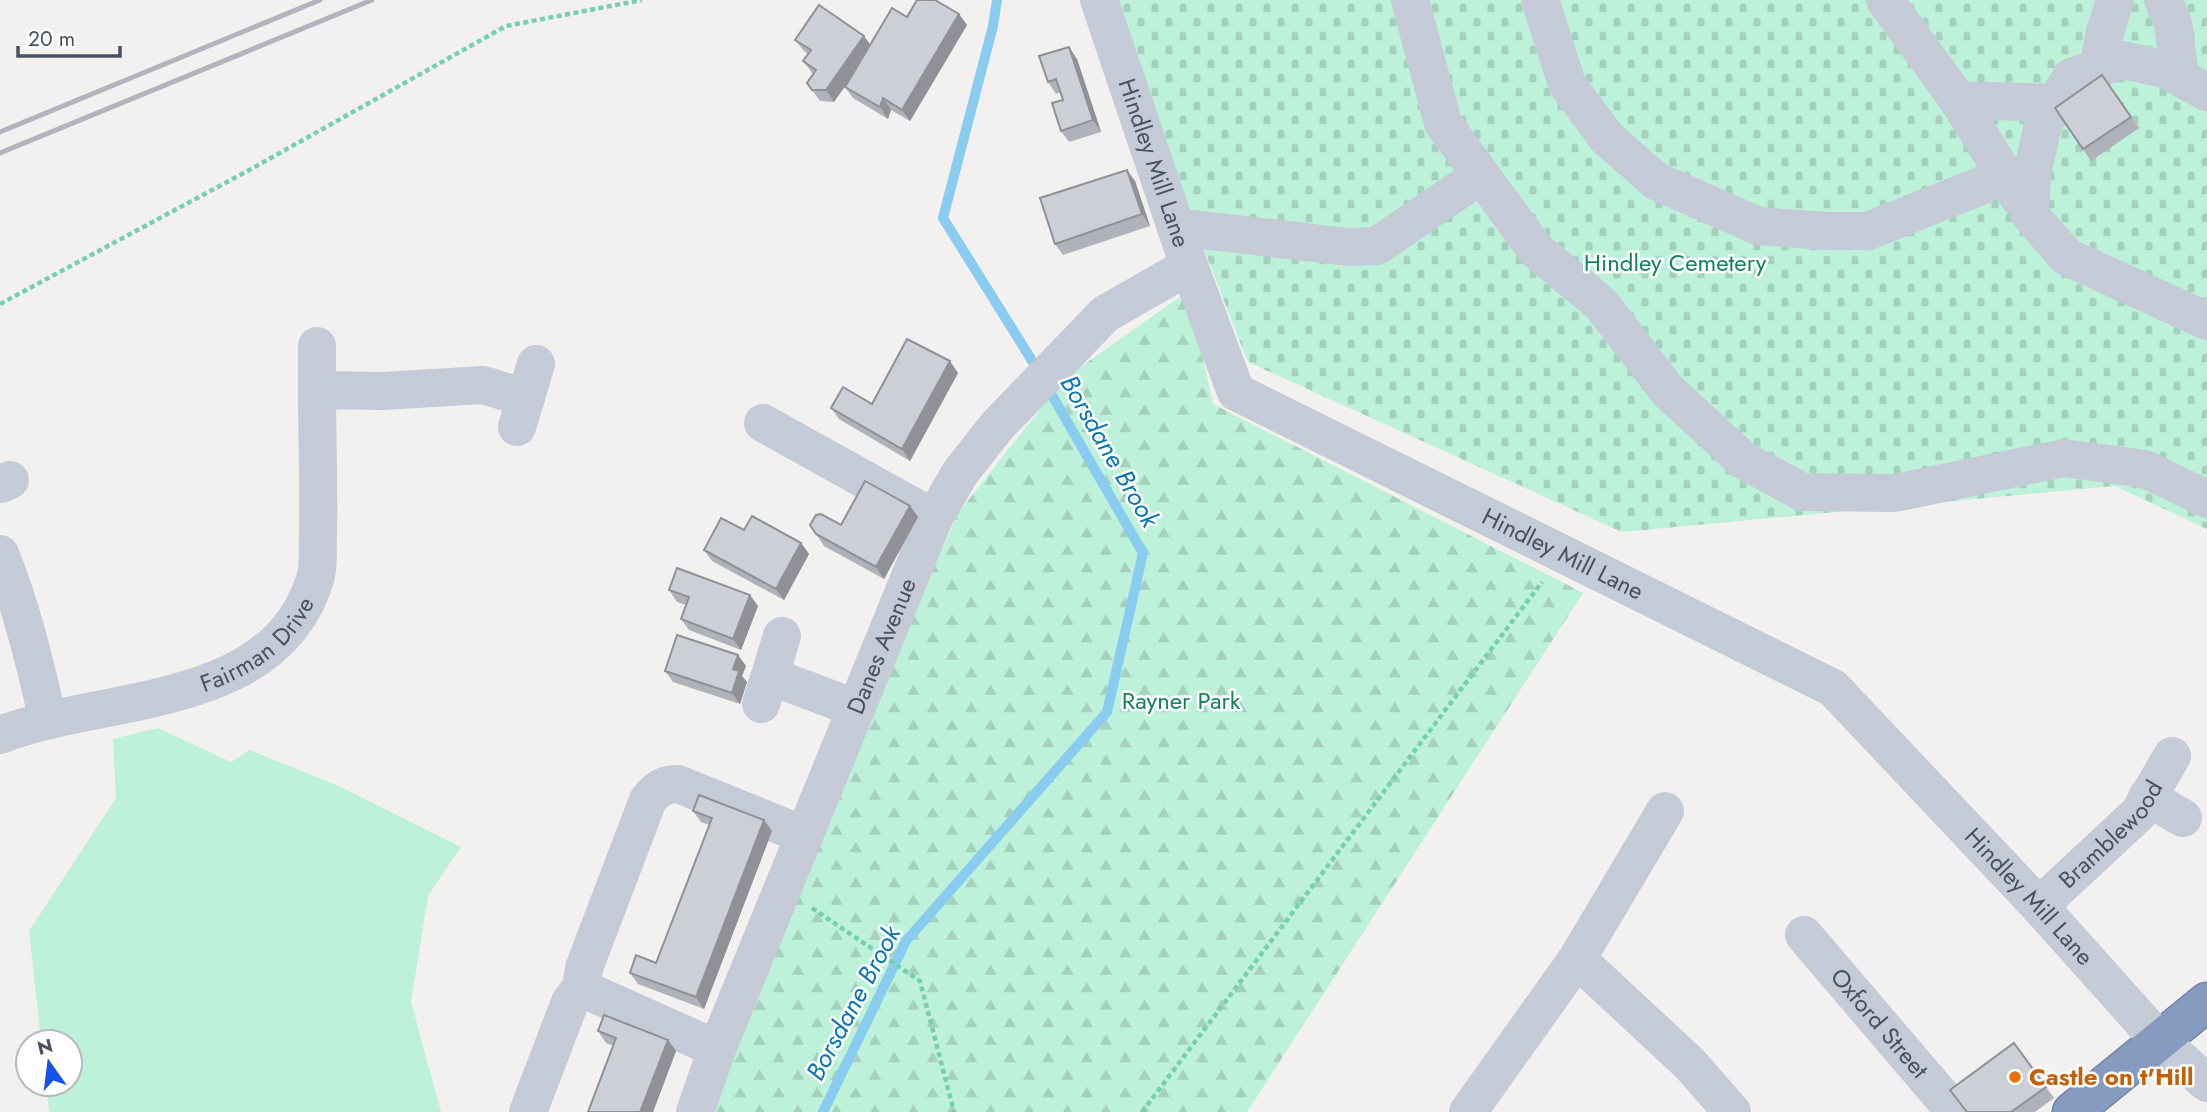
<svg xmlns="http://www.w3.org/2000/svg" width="2207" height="1112" font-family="Jost,sans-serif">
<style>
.green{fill:#bef1d9}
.forest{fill:url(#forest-firs)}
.cemetery{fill:url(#cemetery-stones)}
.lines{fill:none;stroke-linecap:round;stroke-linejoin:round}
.stream{stroke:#8accef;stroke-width:10}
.highway-casing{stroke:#7286ac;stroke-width:41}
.path{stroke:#75d0b0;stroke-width:4.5;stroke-dasharray:5 3.5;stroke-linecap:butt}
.minor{stroke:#c4cad6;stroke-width:38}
.highway{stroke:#879bc0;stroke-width:38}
.rail{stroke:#b2b4bb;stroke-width:5}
.wall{fill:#afb2b8}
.shaded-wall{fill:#8f9196}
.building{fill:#cccfd6;stroke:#8f9196;stroke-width:2}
.food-dot{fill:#e8710a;stroke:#fff;stroke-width:2.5}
.labels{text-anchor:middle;stroke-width:5;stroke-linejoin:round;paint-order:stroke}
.street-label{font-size:24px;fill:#48515f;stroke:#fff}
.park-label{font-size:24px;fill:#14845c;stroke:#fff}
.food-label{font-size:24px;font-weight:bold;fill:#c56008;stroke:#fff;text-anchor:start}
.water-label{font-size:26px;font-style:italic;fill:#0876b2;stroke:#fff}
</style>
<defs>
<pattern id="forest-firs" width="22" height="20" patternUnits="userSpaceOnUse" patternTransform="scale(1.75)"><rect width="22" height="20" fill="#bef1d9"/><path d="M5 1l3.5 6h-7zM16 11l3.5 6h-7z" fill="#a5d0bd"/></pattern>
<pattern id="cemetery-stones" width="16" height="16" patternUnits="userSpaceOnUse" patternTransform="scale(1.75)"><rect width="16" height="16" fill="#bef1d9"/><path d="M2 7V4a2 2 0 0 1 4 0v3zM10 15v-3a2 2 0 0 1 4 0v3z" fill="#a5d0bd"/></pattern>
</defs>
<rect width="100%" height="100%" fill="#f3f1f0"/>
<path class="green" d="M158,728l73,34 19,-12 91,37 120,60 -33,49 -17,106 30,110h-392l-3,-28h24v-42h-29l-12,-111 87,-133 -3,-59z"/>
<path class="forest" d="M1188,291l25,113 370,189 -336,519h-538l160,-396 89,-203 107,-135z"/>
<path class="cemetery" d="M1106,0h1101v529l-92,-43 -493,46 -374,-170z"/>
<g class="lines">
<path class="stream" d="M823,1112l83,-171 201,-229 36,-159 -112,-194 -88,-141 50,-192 4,-26"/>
<g class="highway-casing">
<path id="highway" d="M2072,1112l135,-110"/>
</g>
<g class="path">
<path d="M0,304l253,-136 253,-142 136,-26"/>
<path d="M812,908l108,73 34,131"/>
<path d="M1142,1112l400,-530"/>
</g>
<g class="minor">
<path id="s1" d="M1099,0l90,266 47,126 597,296 206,218 120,134 48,43"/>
<path d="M1410,0l33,123 93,127 65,54 67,87 75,69 59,32 93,1 169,-35 81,11 62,30"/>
<path d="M1540,0l27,84 40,54 49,43 102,45 67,5h43l137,-55"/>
<path d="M1885,0l73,100 61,98"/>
<path d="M2163,0l10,23 7,54"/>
<path d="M2098,68l7,-36 10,-32"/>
<path d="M2207,92l-43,-23 -41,-9 -52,17 -28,48 -11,48 -2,42 37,42 140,64"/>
<path d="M1958,100l98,3"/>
<path d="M1176,227l172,20 29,-1 104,-71"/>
<path d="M317,346v44"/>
<path d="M763,423l171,95"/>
<path d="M517,427l19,-63"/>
<path d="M0,484l10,-4"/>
<path d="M0,554c22,54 35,110 48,166"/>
<path d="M770,676l85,32"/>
<path d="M761,704l21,-68"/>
<path id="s2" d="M0,735c105,-41 277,-24 316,-159 3,-12 1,-29 2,-42 1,-48 -1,-96 -1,-144l66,1 100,-6 43,13"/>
<path d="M2147,797l36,21"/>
<path id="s3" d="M2039,906l100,-93 33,-57"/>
<path id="s4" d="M1804,935l151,177"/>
<path d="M1577,959l88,-148"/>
<path d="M581,988l136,61"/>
<path d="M528,1112l42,-110 11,-14 3,-20 64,-168c9,-11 16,-16 30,-16l126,51"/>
<path id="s5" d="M695,1112l22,-63 217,-531 26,-45 37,-47 108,-112 84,-48"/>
<path d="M1468,1112l109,-153 113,105 42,48"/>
</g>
<use href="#highway" class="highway"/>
<g class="rail">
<path d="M0,132l320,-132"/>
<path d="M0,153l372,-153"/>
</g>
</g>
<g class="wall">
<path d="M959,14l8,11 -57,96 -19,-11 -3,9 -35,-21 -8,-11 5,-8 -16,23 -14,-1 -13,-18 6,-9 -10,-13 5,-7 -4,-3 -9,-11 75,5 37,-28z"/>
<path d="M1077,59l24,73 -32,10 -8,-11 2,-31 -2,-8 -5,2 -8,-12z"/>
<path d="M2102,75l37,53 -48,33 -36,-53z"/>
<path d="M1135,181l15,45 -87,29 -8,-11z"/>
<path d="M958,373l-48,88 -71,-42 -8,-11 41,-4z"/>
<path d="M910,506l8,11 -34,62 -60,-33 -14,-21h31z"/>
<path d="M744,530l57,13 8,11 -25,46 -72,-39 -8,-11z"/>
<path d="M669,590l89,16 -17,44 -52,-20 -8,-11 5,-14 -9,-3z"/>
<path d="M738,655l8,11 -4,10 5,6 -7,22 -67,-22 -8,-11z"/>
<path d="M693,811l79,20 -68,178 -66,-25 -8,-11 26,-10 53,-138 -8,-3z"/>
<path d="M598,1031l70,9 8,11 -23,61h-65l26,-66 -8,-3z"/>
<path d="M2014,1043l40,55 -19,14h-69z"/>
</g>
<g class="shaded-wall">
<path d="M959,14l8,11 -57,96 -8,-11z"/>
<path d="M864,36l8,11 -38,55 -8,-12z"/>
<path d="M1069,47l8,12 24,73 -8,-12z"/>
<path d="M883,98l8,12 -3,9 -8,-12z"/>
<path d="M1127,170l8,11 15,45 -8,-12z"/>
<path d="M950,361l8,12 -48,88 -8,-12z"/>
<path d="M910,506l8,11 -34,62 -8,-12z"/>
<path d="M801,543l8,11 -25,46 -8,-11z"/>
<path d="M750,595l8,11 -17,44 -8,-11z"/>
<path d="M738,655l8,11 -4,10 5,6 -7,22 -8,-11 1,-24z"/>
<path d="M764,820l8,11 -68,178 -8,-12z"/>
<path d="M668,1040l8,11 -23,61h-13z"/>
</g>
<g class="building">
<path d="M917,0h18l24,14 -57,96 -19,-12 -3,9 -35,-20 47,-79 15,9z"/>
<path d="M819,5l45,31 -38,54h-14l-5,-7 9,-13 -13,-9 8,-11 -16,-10z"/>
<path d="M1069,47l24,73 -32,11 -9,-28 11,-3 -7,-21 -8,3 -9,-26z"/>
<path d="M2102,75l29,42 -48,32 -28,-41z"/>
<path d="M1127,170l15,44 -87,30 -15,-46z"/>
<path d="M907,339l43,22 -48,88 -71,-41 12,-21 29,17z"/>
<path d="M865,481l45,25 -34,61 -60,-33 -6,-9 6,-10 5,-1 20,11z"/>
<path d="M752,516l49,27 -25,46 -72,-39 17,-32 23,12z"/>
<path d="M677,568l73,27 -17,44 -52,-20 8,-22 -20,-7z"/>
<path d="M677,635l61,20 -5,14 6,2 -7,22 -67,-22z"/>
<path d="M699,795l65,25 -68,177 -66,-24 6,-18 20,8 56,-145 -19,-7z"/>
<path d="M604,1015l64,25 -28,72h-52l28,-74 -18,-7z"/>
<path d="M2014,1043l32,44 -35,25h-44l-17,-22z"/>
</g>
<circle class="food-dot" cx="2015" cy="1077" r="7"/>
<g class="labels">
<g class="street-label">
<text dy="8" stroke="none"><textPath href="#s1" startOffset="172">Hindley Mill Lane</textPath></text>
<text dy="8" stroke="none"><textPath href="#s1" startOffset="780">Hindley Mill Lane</textPath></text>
<text dy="8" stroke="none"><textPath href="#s2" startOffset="278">Fairman Drive</textPath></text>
<text dy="8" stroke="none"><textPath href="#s5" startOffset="502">Danes Avenue</textPath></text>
<text dy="8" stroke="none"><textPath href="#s3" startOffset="102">Bramblewood</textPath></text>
<text dy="8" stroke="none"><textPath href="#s1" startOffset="1368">Hindley Mill Lane</textPath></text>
<text dy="8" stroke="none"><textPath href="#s4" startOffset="116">Oxford Street</textPath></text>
</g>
<g class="park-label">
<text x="1675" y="271">Hindley Cemetery</text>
<text x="1181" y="709">Rayner Park</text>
</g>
<g class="food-label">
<text x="2029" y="1085">Castle on t'Hill</text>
</g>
<g class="water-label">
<text transform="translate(1110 451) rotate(60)" y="9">Borsdane Brook</text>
<text transform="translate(853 1003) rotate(-62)" y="9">Borsdane Brook</text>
</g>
</g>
<g transform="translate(49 1063) rotate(346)"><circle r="33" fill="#ffffff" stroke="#b6b9bf" stroke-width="2"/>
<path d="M0-5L12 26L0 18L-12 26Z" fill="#1353ea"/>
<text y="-10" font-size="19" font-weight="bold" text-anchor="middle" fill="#48515f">N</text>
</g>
<path d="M18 46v10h102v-10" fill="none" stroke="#48515f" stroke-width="3.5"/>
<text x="28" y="46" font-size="21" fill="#48515f" stroke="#ffffff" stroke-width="5" paint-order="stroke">20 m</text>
</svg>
